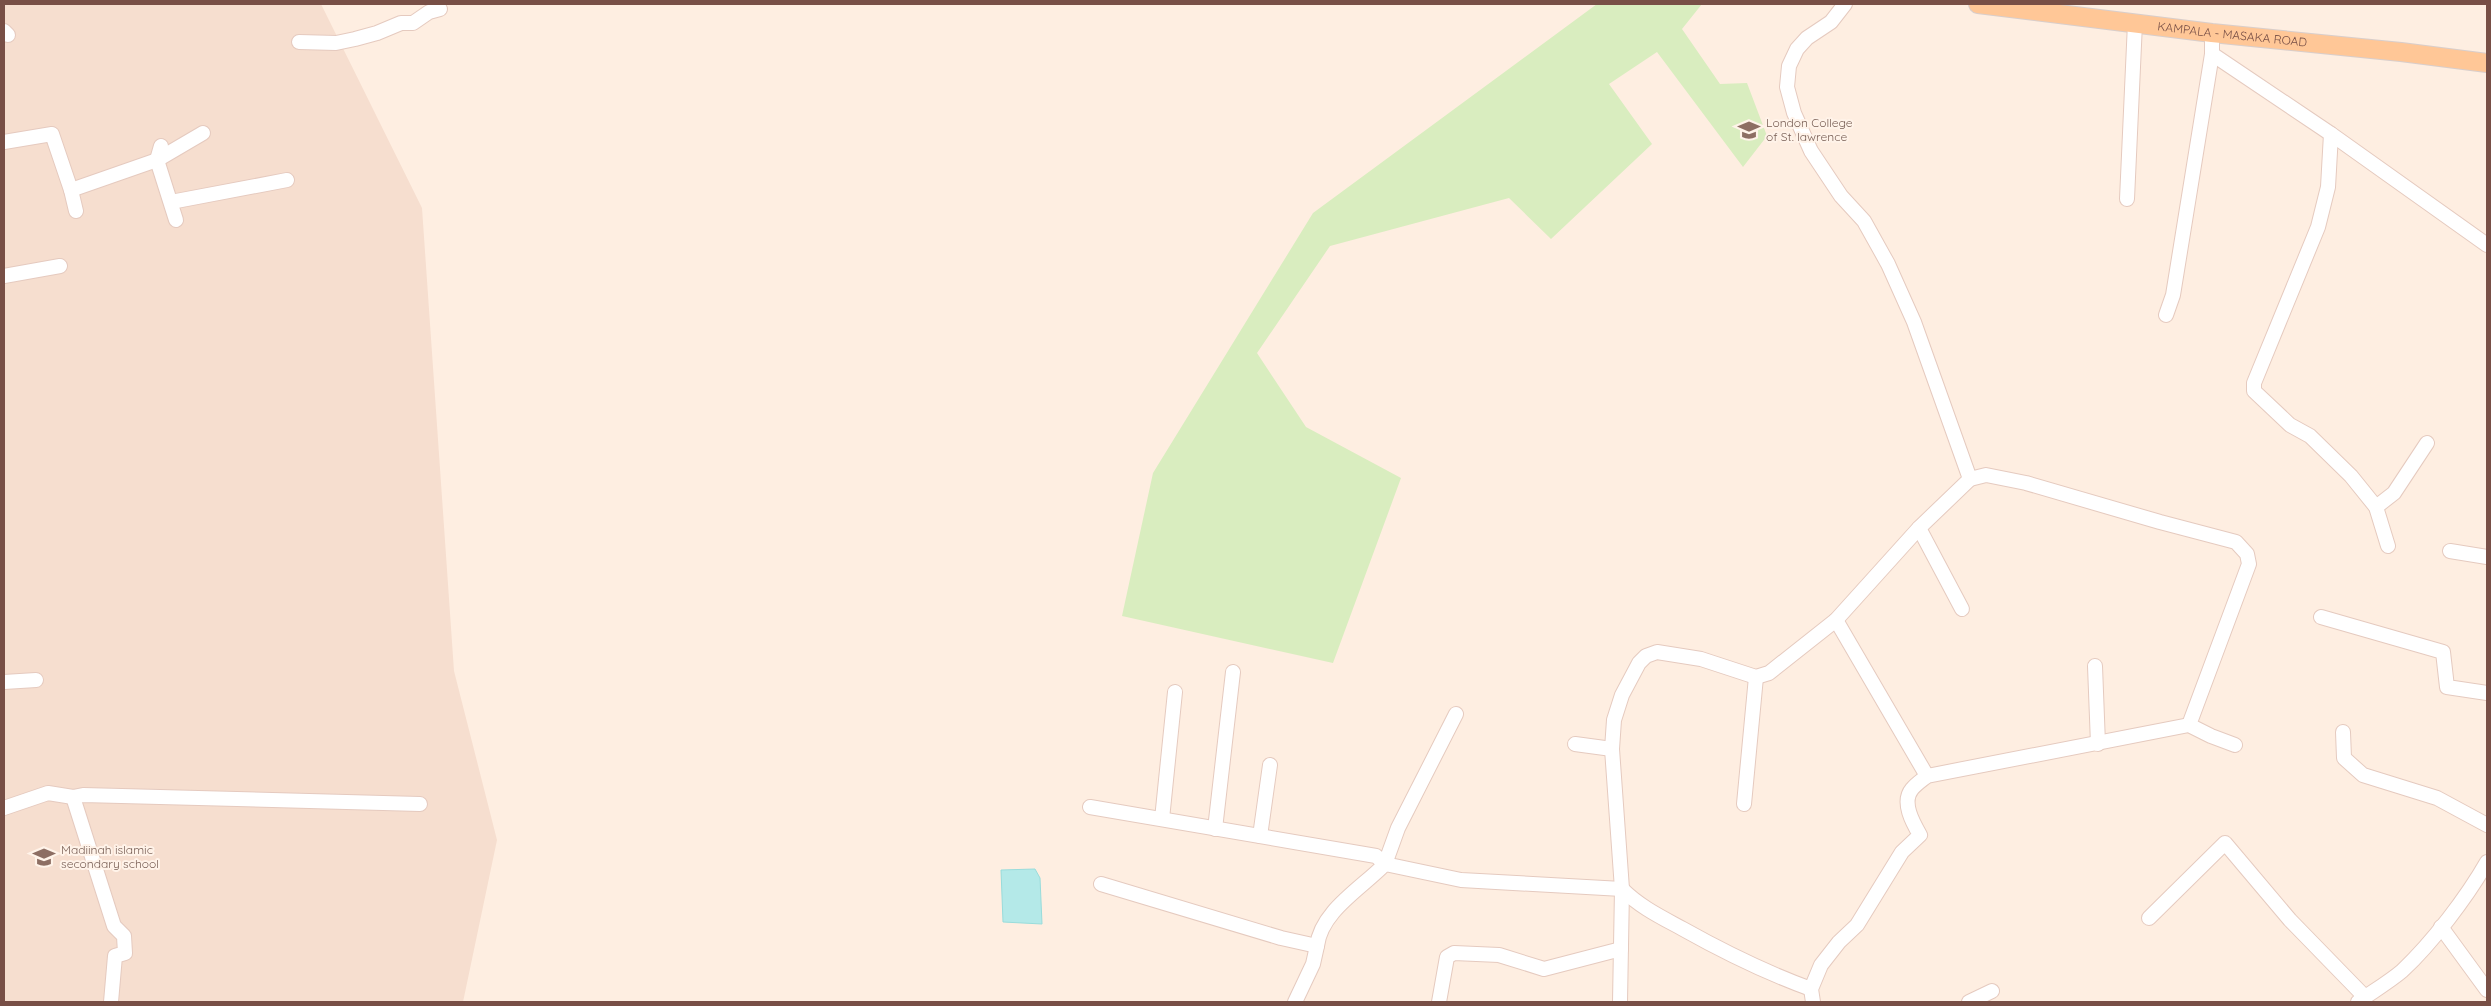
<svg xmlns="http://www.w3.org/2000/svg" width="2491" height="1006" font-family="Quicksand,sans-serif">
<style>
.residential{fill:#f6decf}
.green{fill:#d9edbf}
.water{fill:#b4e9e8;stroke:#99dcdb}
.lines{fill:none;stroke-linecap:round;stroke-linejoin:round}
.minor-casing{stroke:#e5cabf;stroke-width:16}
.major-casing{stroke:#d9cecb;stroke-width:20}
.minor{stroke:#fff;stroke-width:14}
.major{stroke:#ffc797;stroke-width:18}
.labels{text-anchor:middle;stroke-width:4;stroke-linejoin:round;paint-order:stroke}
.street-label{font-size:12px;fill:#784f46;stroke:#fff3e9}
.education-label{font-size:12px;fill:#785e54;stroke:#fff3e9;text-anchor:start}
</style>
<rect width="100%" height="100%" fill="#feeee1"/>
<path class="residential" d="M4,4h317l101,204 32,463 43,169 -34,162h-459z"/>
<path class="green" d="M1597,4h105l-20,25 38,55 27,-1 20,53 -24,31 -86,-115 -48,32 43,60 -101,95 -42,-41 -179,48 -73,107 49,74 95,51 -68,185 -211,-47 31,-143 160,-260z"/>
<path class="water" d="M1035,869l5,9 2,46 -39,-2 -2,-52z"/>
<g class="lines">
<g class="minor-casing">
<g id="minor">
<path d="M4,31l4,4"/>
<path d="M2212,33v21l119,80 156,111"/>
<path d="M299,42l37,1 19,-4 22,-6 24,-10h12l16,-11 11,-3"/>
<path d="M2331,134l-3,53 -10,40 -64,156v8l36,34 20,11 41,40 25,31 12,39"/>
<path d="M4,142l48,-8 19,56 5,21"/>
<path d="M161,146l-4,14 19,60"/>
<path d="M71,190l86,-30 46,-27"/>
<path d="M2127,199l8,-176"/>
<path d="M171,202l116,-22"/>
<path d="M4,276l56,-10"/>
<path d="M2166,315l7,-20 39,-241"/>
<path d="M1970,479l16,-4 40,8 134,39 76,20 11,12 2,10 -60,161"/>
<path d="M2376,507l18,-14 33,-50"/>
<path d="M1919,528l43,81"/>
<path d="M2450,551l37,6"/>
<path d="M2321,617l122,35 4,35 40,6"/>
<path d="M1836,620l91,156"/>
<path d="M2095,666l3,78"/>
<path d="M4,682l32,-2"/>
<path d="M2343,732l1,26 19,17 74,23 50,27"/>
<path d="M1575,744l37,5"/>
<path d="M73,797l41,129 10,10 1,17 -10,3 -4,46"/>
<path d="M1744,804l12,-127"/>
<path d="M1090,807l286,49 9,8 13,-36 58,-114"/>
<path d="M4,808l44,-15 25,4 10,-2 337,9"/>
<path d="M1162,819l13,-127"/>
<path d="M1215,829l18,-157"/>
<path d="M1260,836l10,-71"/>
<path d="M1101,884l180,54 36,8c4,-35 45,-58 68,-82l76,16 161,9c18,18 39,28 61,40 41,23 84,44 128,60"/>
<path d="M2149,918l76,-75 65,77 75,77"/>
<path d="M2441,927l46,63"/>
<path d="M1295,1002l18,-38 4,-18"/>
<path d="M1439,1002l8,-45 7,-4 45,2 45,14 77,-20"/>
<path d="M1620,1002l2,-113 -10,-140 2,-29 8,-25 17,-32 7,-7 11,-4 44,7 55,18 13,-4 67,-53 83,-92 51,-49 -56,-157 -26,-58 -24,-43 -23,-25 -30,-45 -17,-38 -7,-26 2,-21 8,-17 10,-11 24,-16 14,-18"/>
<path d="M1813,1002l-2,-13 10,-24 18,-23 18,-17 45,-73 18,-17c-7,-12 -19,-33 -8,-46 4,-5 10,-9 15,-13l262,-51 22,11 24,9"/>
<path d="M1969,1002l23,-11"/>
<path d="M2358,1002c14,-10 31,-20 44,-31 30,-28 65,-74 85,-109"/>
</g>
</g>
<g class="major-casing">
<g id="major">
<path id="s1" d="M1978,4l234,29 189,19 86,11"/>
</g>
</g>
<use href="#minor" class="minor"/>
<use href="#major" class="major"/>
</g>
<defs>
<g id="school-bare" transform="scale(1.725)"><path d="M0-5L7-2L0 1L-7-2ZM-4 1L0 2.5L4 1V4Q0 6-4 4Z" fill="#8d6e63" stroke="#fff3e9" stroke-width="2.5" paint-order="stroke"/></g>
</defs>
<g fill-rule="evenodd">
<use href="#school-bare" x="1749" y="130"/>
<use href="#school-bare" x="44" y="857"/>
</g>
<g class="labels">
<g class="street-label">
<text dy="4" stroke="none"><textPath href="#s1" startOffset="256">KAMPALA - MASAKA ROAD</textPath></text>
</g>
<g class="education-label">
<text x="1766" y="127">London College<tspan x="1766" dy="14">of St. lawrence</tspan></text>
<text x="61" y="854">Madiinah islamic<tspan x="61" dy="14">secondary school</tspan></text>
</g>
</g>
<rect width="2491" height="1006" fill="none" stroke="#784f46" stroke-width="10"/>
</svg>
